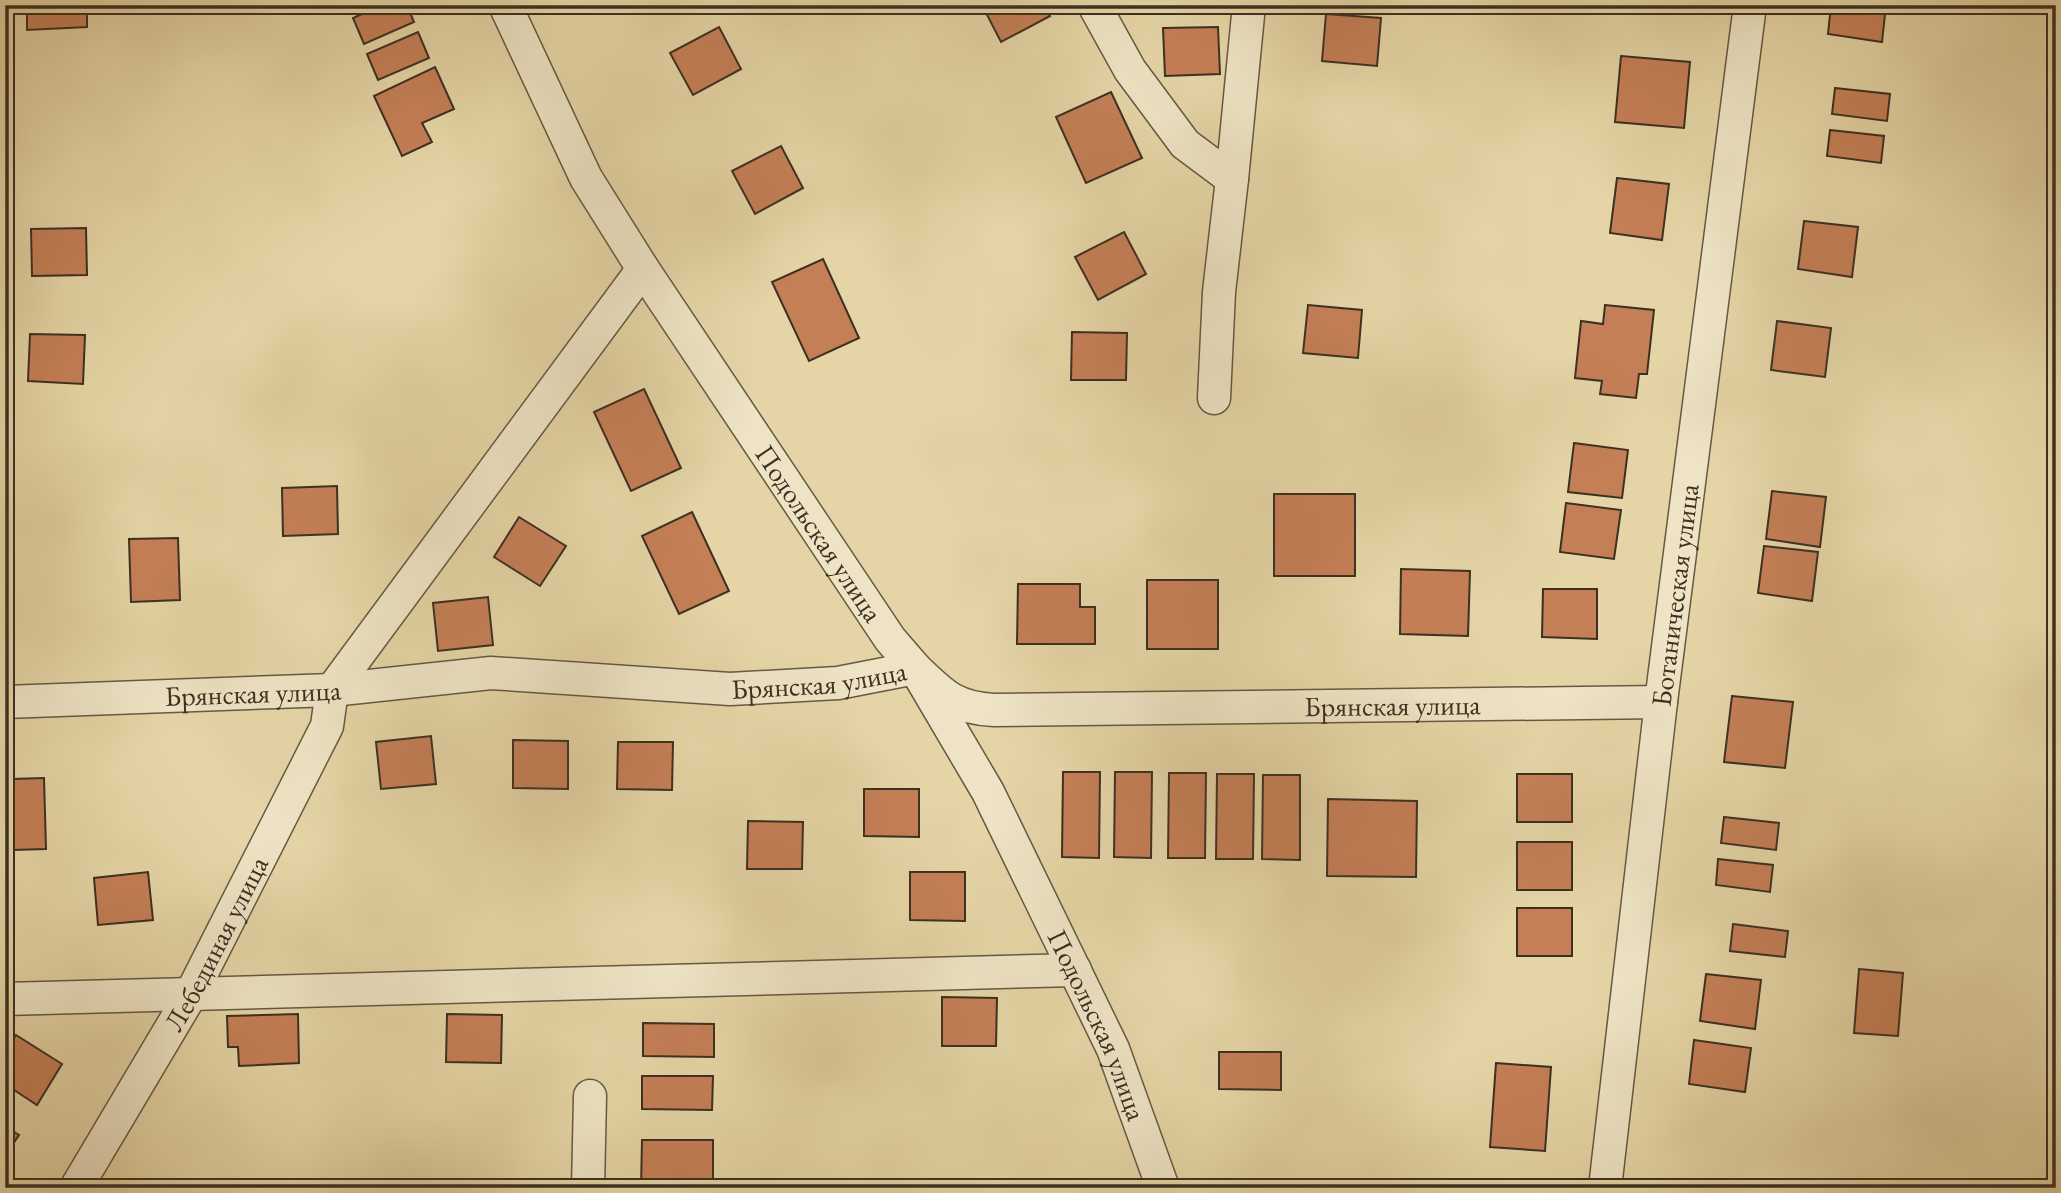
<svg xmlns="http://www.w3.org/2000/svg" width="2061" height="1193" font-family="'EB Garamond',serif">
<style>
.building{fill:#c57f57;stroke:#3c3022;stroke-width:2}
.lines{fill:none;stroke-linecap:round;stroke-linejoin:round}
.street-casing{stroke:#665943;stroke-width:35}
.street{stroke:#eee4c5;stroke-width:32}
.labels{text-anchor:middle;stroke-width:6;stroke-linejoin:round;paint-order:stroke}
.street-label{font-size:28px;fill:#3c3022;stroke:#eee4c5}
</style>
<rect width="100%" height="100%" fill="#e5d5a6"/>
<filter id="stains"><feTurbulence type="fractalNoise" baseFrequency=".00286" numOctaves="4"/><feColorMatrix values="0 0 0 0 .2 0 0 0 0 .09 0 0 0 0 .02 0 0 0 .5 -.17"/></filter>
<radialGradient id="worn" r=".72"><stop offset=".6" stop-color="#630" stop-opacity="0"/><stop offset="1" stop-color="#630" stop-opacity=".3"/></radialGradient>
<g class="building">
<path d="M27,5h60v22l-60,3z"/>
<path d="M382,5h25l7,17 -50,22 -11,-26z"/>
<path d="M982,5h62l6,11 -49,26z"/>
<path d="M1831,5h55l-4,37 -54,-8z"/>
<path d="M1326,14l55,4 -4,48 -55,-5z"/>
<path d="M719,27l22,42 -48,26 -23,-42z"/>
<path d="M1218,27l2,47 -55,2 -2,-48z"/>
<path d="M418,32l11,26 -51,22 -11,-26z"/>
<path d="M1621,56l69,6 -6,66 -69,-6z"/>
<path d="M435,67l19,42 -32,14 10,19 -30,14 -28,-60z"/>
<path d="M1835,88l55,6 -3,27 -55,-7z"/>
<path d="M1111,92l31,66 -56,25 -30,-66z"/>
<path d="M1830,130l54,6 -3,27 -54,-7z"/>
<path d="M781,146l22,42 -48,26 -23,-43z"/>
<path d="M1617,178l52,6 -7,56 -52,-7z"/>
<path d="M1804,221l54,6 -6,50 -54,-8z"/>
<path d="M86,228l1,47 -55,1 -1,-47z"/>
<path d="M1124,232l22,42 -48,26 -23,-43z"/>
<path d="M823,259l36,79 -50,23 -37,-79z"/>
<path d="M1308,305l54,5 -4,48 -55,-5z"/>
<path d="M1605,305l49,5 -7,64h-8l-3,24 -36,-4 2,-13 -27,-3 6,-57 22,3z"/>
<path d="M1777,321l54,7 -6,49 -54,-7z"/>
<path d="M1072,332l55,1 -1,47h-55z"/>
<path d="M30,334l55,1 -2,49 -55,-3z"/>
<path d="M644,389l37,79 -50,23 -37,-79z"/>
<path d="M1574,443l54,7 -6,48 -54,-6z"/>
<path d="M337,486l1,48 -55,2 -1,-48z"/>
<path d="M1772,491l54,6 -6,50 -54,-8z"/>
<rect x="1274" y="494" width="81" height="82"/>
<path d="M1566,503l55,7 -7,49 -54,-7z"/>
<path d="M692,512l37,79 -50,23 -37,-78z"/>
<path d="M519,517l47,29 -26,40 -46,-29z"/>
<path d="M178,538l2,62 -49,2 -2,-63z"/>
<path d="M1764,546l54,6 -6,49 -54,-8z"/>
<path d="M1401,569l69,2 -2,65 -68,-2z"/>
<rect x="1147" y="580" width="71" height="69"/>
<path d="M1018,584h62v23h15v37h-78z"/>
<path d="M1543,589h54v50l-55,-2z"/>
<path d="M488,597l5,48 -55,6 -5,-48z"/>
<path d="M1732,696l61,6 -8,66 -61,-6z"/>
<path d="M431,736l5,48 -55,5 -5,-47z"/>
<path d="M513,740l55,1v48l-55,-1z"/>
<path d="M618,742h55l-1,48 -55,-1z"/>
<path d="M1063,772h37l-1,86 -37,-1z"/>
<path d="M1115,772h37l-1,86 -37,-1z"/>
<path d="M1169,773h37l-1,85h-37z"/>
<path d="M1217,774h37l-1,85h-37z"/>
<rect x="1517" y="774" width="55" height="48"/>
<path d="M1263,775h37v85l-38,-1z"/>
<path d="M44,778l2,71 -33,1 -2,-71z"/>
<path d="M864,789h55v48l-55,-1z"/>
<path d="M1328,799l89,2 -1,76 -89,-1z"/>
<path d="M1724,817l55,6 -3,27 -55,-7z"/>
<path d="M748,821l55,1 -1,47h-55z"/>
<rect x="1517" y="842" width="55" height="48"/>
<path d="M1718,859l55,6 -3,27 -54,-7z"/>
<path d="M148,872l5,48 -55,5 -4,-47z"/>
<path d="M910,872h55v49l-55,-1z"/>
<rect x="1517" y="908" width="55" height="48"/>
<path d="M1733,924l55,7 -3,26 -55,-6z"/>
<path d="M1859,969l44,4 -5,63 -44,-3z"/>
<path d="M1706,974l55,6 -6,49 -55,-8z"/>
<path d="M942,997l55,1 -1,48h-54z"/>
<path d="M298,1014l1,49 -60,3 -1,-19h-10l-1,-31z"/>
<path d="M447,1014l55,1 -1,48 -55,-1z"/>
<path d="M643,1023l71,1v33l-71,-1z"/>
<path d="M16,1035l46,29 -25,41 -32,-21v-32z"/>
<path d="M1694,1040l57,8 -6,44 -56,-8z"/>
<path d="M1219,1052h62v38l-62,-1z"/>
<path d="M1496,1063l55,4 -6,84 -55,-4z"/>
<path d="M642,1076h71l-1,34 -70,-1z"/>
<path d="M5,1126l14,9 -14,21z"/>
<path d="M642,1140h71v48h-72z"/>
</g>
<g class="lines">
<g class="street-casing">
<g id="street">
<path id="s1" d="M505,5l81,173 57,91 247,370 25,29 73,124 125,257 50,139"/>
<path d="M1094,5l36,65 55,74 47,35 17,-174"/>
<path d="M1214,398l5,-106 13,-113"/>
<path id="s2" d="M5,702l327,-12 159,-17 239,16 108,-6 77,-15c27,26 39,40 79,42l667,-8"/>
<path d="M5,999l1070,-29"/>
<path id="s3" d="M76,1188l114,-192 137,-270 5,-36 311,-421"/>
<path d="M588,1188l2,-92"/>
<path id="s4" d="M1605,1188l56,-486 89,-697"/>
</g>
</g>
<use href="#street" class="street"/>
</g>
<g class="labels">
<g class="street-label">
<text dy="10" stroke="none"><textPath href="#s1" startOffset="616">Подольская улица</textPath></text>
<text dy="10" stroke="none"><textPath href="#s4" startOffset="597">Ботаническая улица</textPath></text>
<text dy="10" stroke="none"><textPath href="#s2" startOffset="816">Брянская улица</textPath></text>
<text dy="10" stroke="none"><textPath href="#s2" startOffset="248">Брянская улица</textPath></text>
<text dy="10" stroke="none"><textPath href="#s2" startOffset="1404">Брянская улица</textPath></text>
<text dy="10" stroke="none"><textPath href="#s3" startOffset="282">Лебединая улица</textPath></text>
<text dy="10" stroke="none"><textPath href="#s1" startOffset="1183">Подольская улица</textPath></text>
</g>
</g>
<rect width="2061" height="1193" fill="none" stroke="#e5d5a6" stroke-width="28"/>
<rect x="7" y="7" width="2047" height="1179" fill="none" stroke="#3c3022" stroke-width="3.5"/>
<rect x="14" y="14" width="2033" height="1165" fill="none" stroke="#3c3022" stroke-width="2"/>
<rect width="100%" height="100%" filter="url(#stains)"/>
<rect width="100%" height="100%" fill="url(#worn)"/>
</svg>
